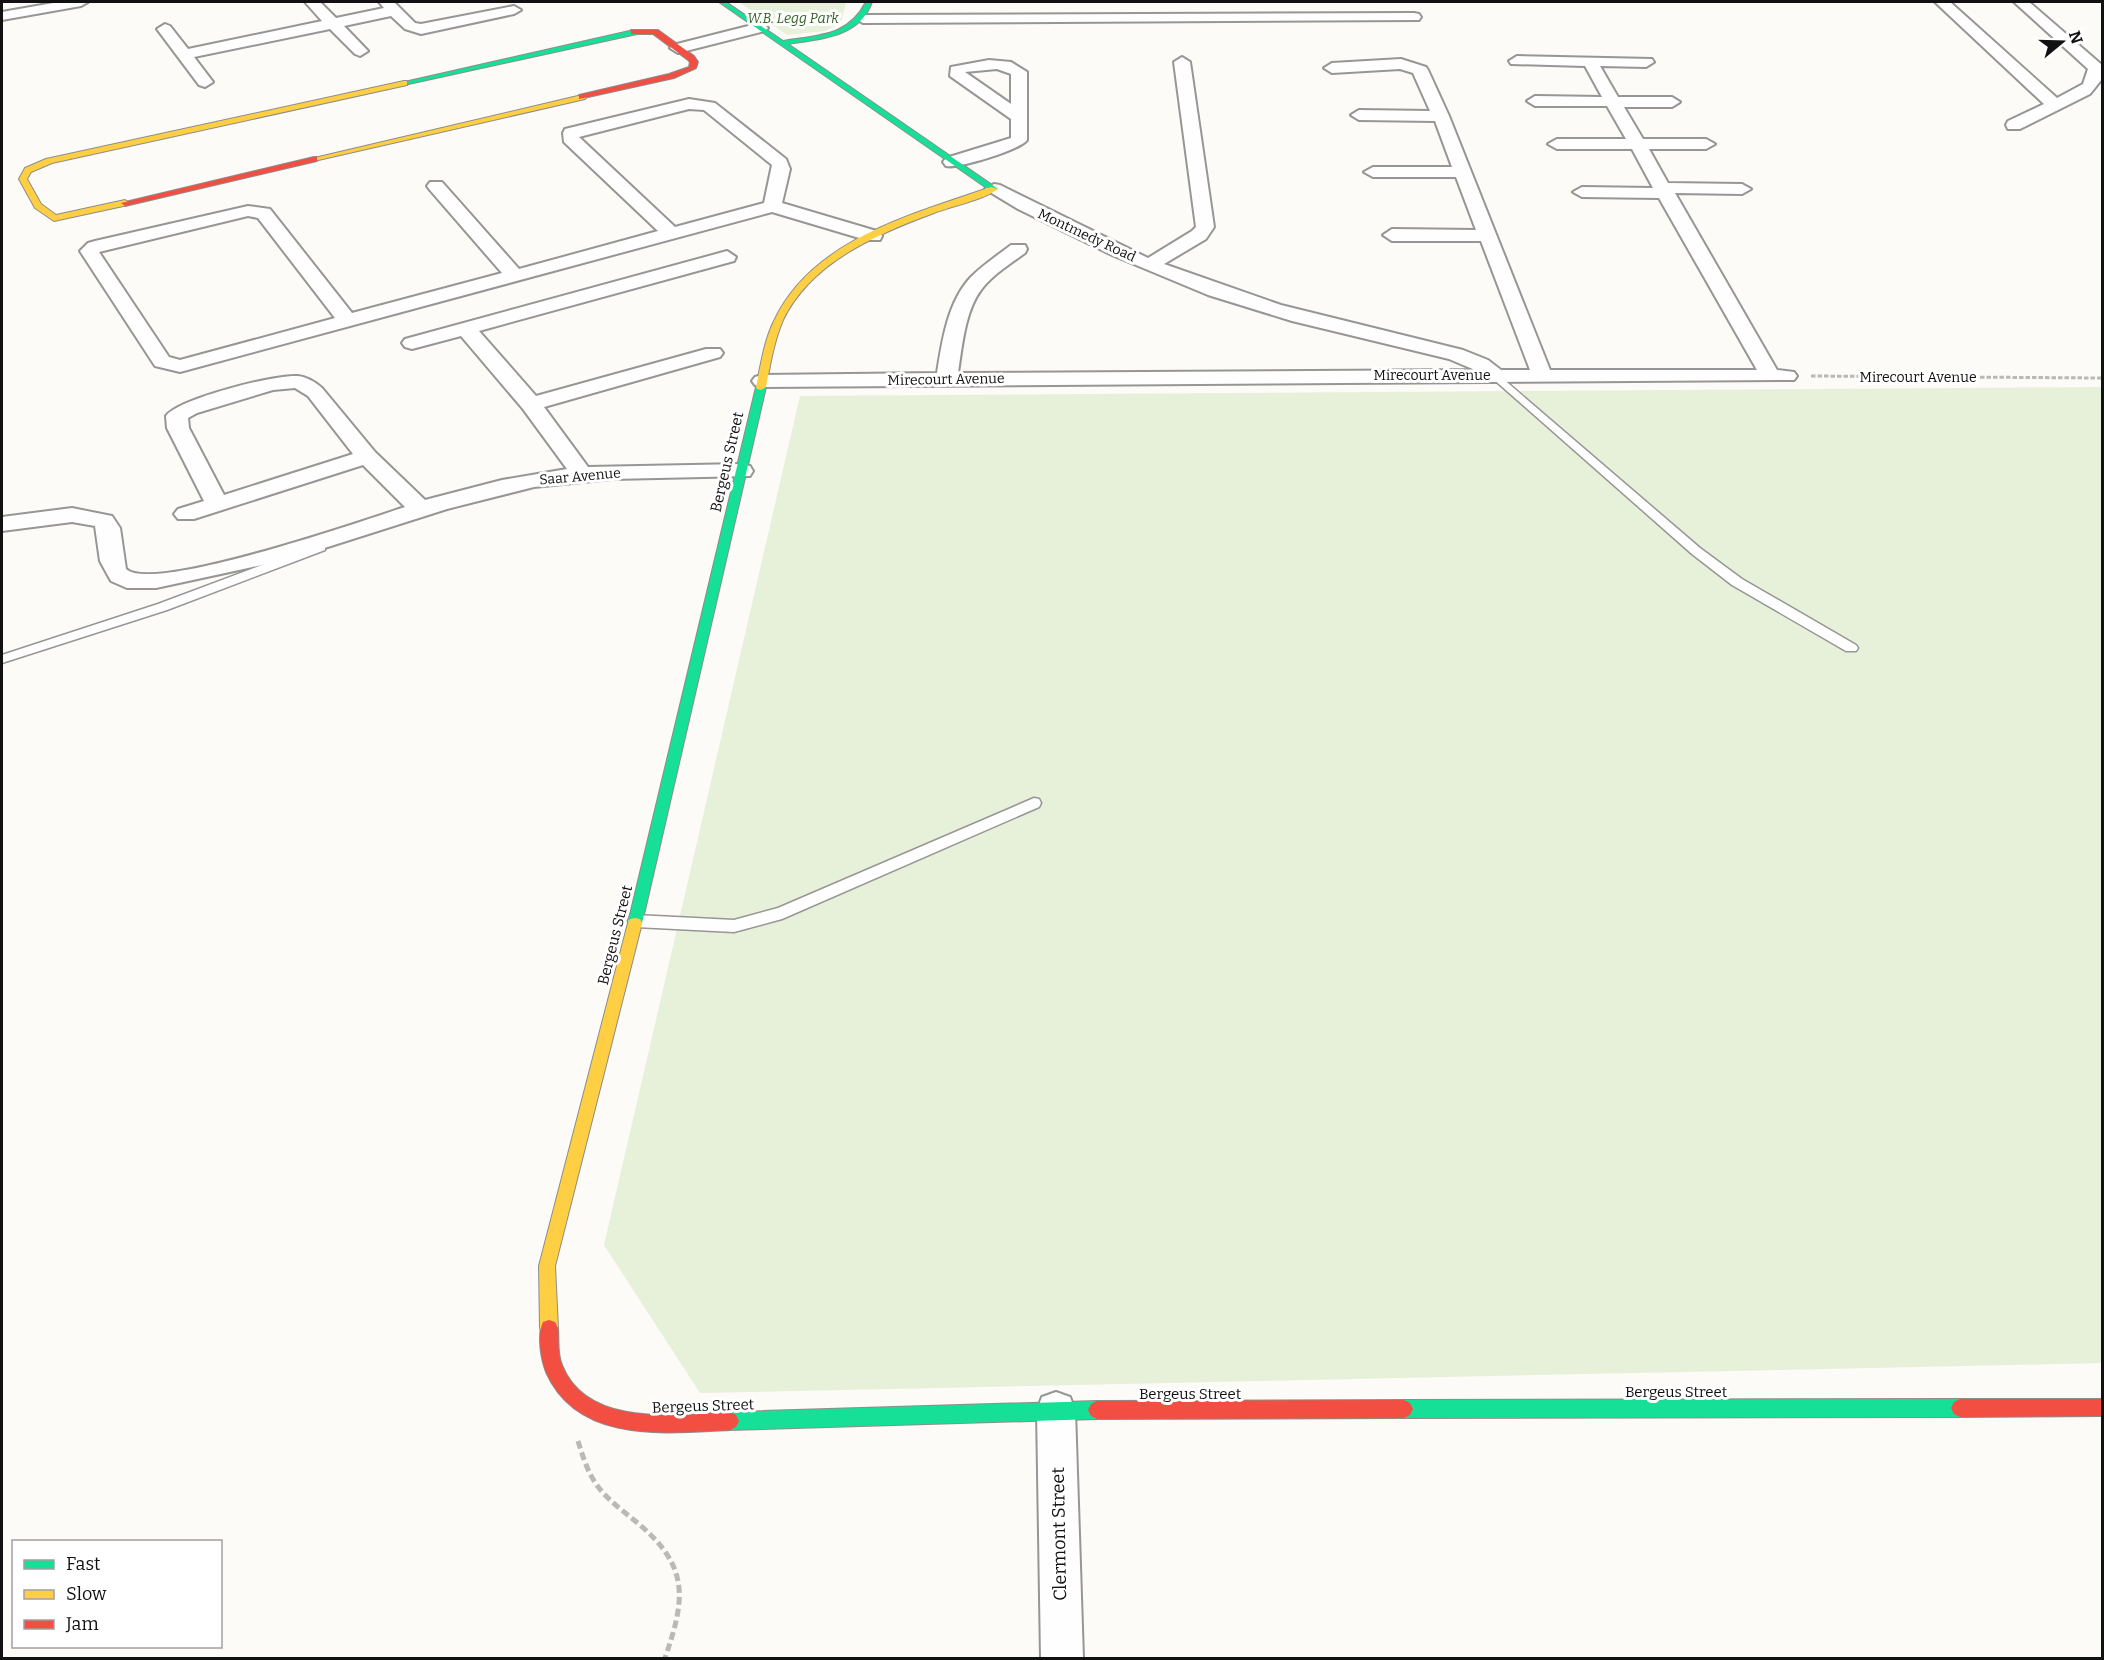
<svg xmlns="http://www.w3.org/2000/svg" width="2104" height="1660" font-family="Bitter,serif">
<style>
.green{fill:#e7f0d9}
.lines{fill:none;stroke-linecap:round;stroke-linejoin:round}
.lane-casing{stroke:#979695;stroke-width:3}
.street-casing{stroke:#979695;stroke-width:4}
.fast-casing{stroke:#8d8d8b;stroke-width:2}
.slow-casing{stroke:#8d8d8b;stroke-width:2}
.jam-casing{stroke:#8d8d8b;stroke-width:2}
.path-far1{stroke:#b9b9b8;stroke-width:3;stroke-dasharray:4.5 2;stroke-linecap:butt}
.path{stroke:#b9b9b8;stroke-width:5;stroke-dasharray:8 4;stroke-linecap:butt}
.lane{fill:#fffefe;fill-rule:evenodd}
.street{fill:#fffefe;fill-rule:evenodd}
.fast{fill:#16e098;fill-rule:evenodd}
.slow{fill:#ffcf43;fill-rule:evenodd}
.jam{fill:#f24e42;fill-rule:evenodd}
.labels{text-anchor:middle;stroke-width:6;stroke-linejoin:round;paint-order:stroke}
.far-park-label{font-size:14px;font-style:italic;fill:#346425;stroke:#fff}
.far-street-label{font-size:14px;fill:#111;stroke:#fff}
.street-label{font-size:15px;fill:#111;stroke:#fff}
.near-street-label{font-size:18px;fill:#111;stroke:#fff}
</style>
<rect width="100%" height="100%" fill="#fcfbf7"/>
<g class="green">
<path d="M739,2h107l-5,21 -16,8 -38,4z"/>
<path d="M2102,387v976l-1402,30 -96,-148 196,-849z"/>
</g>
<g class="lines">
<g class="lane-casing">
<g id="lane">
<path d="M1495,372l205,176 42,31 114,66 2,3 -2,3h-10l-114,-66 -40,-31 -201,-177 -1,-2z"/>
<path d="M321,543l4,1v6l-158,60 -165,53v-8l156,-51z"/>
<path d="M1034,798l5,1 2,4 -2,4 -257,112 -48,13 -98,-5 -6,-2 -2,-4 2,-4 6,-2 98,5 44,-12z"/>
</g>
</g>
<g class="street-casing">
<g id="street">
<path d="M59,2h29l-7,4 -79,14v-8z"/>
<path d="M305,2h15l16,16 48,-10 -5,-6h15l21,21 6,1 93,-18 7,4 -7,4 -93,20 -16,-5 -14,-13 -47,10 24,25 -8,5 -5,-2 -25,-25 -136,28 19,25 -8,5 -6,-2 -42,-56 8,-5 5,2 18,23 134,-28z"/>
<path d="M1935,2h15l107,96 26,-14 5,-15 -74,-67h15l73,63v14l-12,15 -70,35h-12l-2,-4 2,-4 36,-17z"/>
<path d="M1414,13l5,1 2,3 -2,3 -556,3 -7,-4 7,-4z"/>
<path d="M760,23l5,2 3,3 -3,3 -87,22 -8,-5 3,-3z"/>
<path d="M1517,56l135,3 2,3 -8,5 -46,-1 18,31h54l8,5 -8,5h-48l19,32h63l9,5 -9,5h-57l19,34 74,1 9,5 -9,5 -67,-1 102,177 17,2 3,4 -3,4 -1032,7 -7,-2 -3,-4 3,-4 7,-2 175,-2c5,-32 11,-72 34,-96 12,-12 27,-22 40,-32h14l2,4 -2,4c-15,11 -33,22 -44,37 -16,21 -19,57 -23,83l517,-3 -26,-11 -157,-38 -84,-26 -96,-40 -94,-46 -33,-20 9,-5 6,1 148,73 44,-27 4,-4 -22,-165 8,-5 8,5 24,165 -8,12 -42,25 117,41 182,45 25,10 13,10h29l-49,-129h-89l-9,-6 9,-6 84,1 -20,-53h-83l-9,-5 9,-5h79l-17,-46 -76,-1 -8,-5 8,-5 71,1 -17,-38 -13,-4 -68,4 -8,-5 8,-5 69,-4 25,8 2,3 21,46 101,254h207l-98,-172 -77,-1 -9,-5 9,-5 71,1 -21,-39h-75l-9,-5 9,-5h69l-19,-33h-72l-8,-5 8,-5 67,1 -17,-31 -74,-2 -2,-3z"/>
<path d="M989,60l22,2 16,10v68c-7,10 -69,29 -81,26l-3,-4 3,-4 65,-20v-19l-61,-43 1,-9zM997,69l14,5v30l-46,-32z"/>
<path d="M689,99l26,4 71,56 4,10 -8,34 98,29 2,4 -2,4h-14l-94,-28 -592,160 -25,-6 -75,-115 8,-8 7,-2 153,-35 22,3 82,104 150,-40 -72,-83 -3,-4 3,-4h12l77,87 139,-38 -94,-89 -1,-9 2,-4zM689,109l15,1 68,55 -8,38 -89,24 -96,-90zM248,216l10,2 77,100 -155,42 -11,-3 -70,-105z"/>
<path d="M727,251l9,6 -2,4 -255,70 57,65 170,-47h14l3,4 -3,4 -176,50 44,60 154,-3 8,2 3,5 -3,5 -138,3 -78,8 -87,22 -157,50 -134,29h-29l-16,-7 -11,-20 -5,-35 -23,-4 -70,9v-14l70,-9 40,8 8,12 6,41c27,25 239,-49 279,-62l-42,-42 -169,54h-16l-4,-5 4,-5 26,-8 -37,-73 -1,-12c12,-17 110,-42 132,-40 9,1 17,6 24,12l53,64 50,48 77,-20 65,-11 -44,-60 -62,-73 -49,13 -7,-2 -3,-4 3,-4zM295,388l13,8 45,58 -129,41 -35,-67 -1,-10 9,-5 76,-23z"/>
<path d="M1056,1392l14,5 5,13 8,248h-42l-4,-248 5,-13z"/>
</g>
</g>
<g class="fast-casing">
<g id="fast">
<path d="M719,2h7l57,39c35,-6 65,-4 83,-39h6c-12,35 -51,37 -84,42l210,145 -7,2z"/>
<path d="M634,30h3v4l-233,51 -4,-2z"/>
<path d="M761,384l5,3 -124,536 -2,4h-10l-2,-4 128,-536z"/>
<path d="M1960,1399l6,3 3,6 -3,6 -6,3 -556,1 -6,-3 -3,-6 3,-6 6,-3z"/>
<path d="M1097,1401l6,3 3,6 -3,6 -6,3 -367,11 -6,-3 -3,-6 3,-6 6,-3z"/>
</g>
</g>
<g class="slow-casing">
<g id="slow">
<path d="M404,81h3v4l-355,78 -21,9 -4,7 14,25 15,11 69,-15 4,3 -1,2 -74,16 -19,-13 -16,-29 6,-11 21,-9z"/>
<path d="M582,95l4,2 -1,2 -271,62 -4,-2z"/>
<path d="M991,187l7,2c-15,11 -46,17 -64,24 -57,21 -123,49 -151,107 -9,21 -13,45 -17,67l-5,3 -4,-1 -1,-2c5,-22 8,-46 18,-66 38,-82 140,-107 217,-134z"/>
<path d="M635,918l5,1 2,4 -87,343 3,62 -3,6 -6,2 -6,-2 -3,-6 -1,-62 89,-343 2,-4z"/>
</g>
</g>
<g class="jam-casing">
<g id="jam">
<path d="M634,30h24l36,26 4,6 -2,6 -22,10 -95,21v-4l90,-21 20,-7 1,-5 -2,-2 -35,-26h-22v-4z"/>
<path d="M314,157h3v4l-192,45 -4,-3z"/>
<path d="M549,1320l6,2 3,6c1,12 -1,26 4,37 25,63 114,50 168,47l6,3 3,6 -3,6 -6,3c-65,3 -152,14 -184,-58 -5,-13 -9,-37 -3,-50z"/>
<path d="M1960,1399h142v17l-142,1 -6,-3 -3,-6 3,-6z"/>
<path d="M1404,1400l6,3 3,6 -3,6 -6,3 -307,1 -6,-3 -3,-6 3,-6 6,-3z"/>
</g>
</g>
<path class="path-far1" d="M1811,376l291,2"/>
<path class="path" d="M578,1441c5,16 10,33 21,47 11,14 27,25 41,37 50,43 45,75 25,133"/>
<use href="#lane" class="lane"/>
<use href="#street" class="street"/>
<use href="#fast" class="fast"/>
<use href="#slow" class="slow"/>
<use href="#jam" class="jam"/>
</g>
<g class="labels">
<g class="far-park-label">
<text x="793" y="23">W.B. Legg Park</text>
</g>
<g class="far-street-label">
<text transform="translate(1087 235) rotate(25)" y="5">Montmedy Road</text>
<text x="1432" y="380">Mirecourt Avenue</text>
<text x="1918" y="382">Mirecourt Avenue</text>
<text transform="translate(946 379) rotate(-1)" y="5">Mirecourt Avenue</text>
<text transform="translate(580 476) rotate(-5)" y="5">Saar Avenue</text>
</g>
<g class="street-label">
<text transform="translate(727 462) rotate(-77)" y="5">Bergeus Street</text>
<text transform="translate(615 935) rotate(-76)" y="5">Bergeus Street</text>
<text x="1676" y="1397">Bergeus Street</text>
<text x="1190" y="1399">Bergeus Street</text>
<text transform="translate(703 1406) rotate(-2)" y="5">Bergeus Street</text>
</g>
<g class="near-street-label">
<text transform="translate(1059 1534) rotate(-91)" y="6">Clermont Street</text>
</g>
</g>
<rect width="2104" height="1660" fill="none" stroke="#111111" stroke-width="6"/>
<rect x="12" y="1540" width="210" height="108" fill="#ffffff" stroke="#a0a0a0" stroke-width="1.5"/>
<rect x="24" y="1560" width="30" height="9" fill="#16e098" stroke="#a0a0a0" stroke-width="1.5"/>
<text x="66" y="1570" font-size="18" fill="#111111">Fast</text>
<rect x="24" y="1590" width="30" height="9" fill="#ffcf43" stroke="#a0a0a0" stroke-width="1.5"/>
<text x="66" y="1600" font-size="18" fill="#111111">Slow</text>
<rect x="24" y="1620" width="30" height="9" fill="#f24e42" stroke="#a0a0a0" stroke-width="1.5"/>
<text x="66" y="1630" font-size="18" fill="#111111">Jam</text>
<g transform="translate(2062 42) rotate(71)" stroke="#ffffff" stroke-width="4.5" paint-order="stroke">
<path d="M0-4.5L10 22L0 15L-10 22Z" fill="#111111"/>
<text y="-9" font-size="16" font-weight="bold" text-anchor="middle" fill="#111111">N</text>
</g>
</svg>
